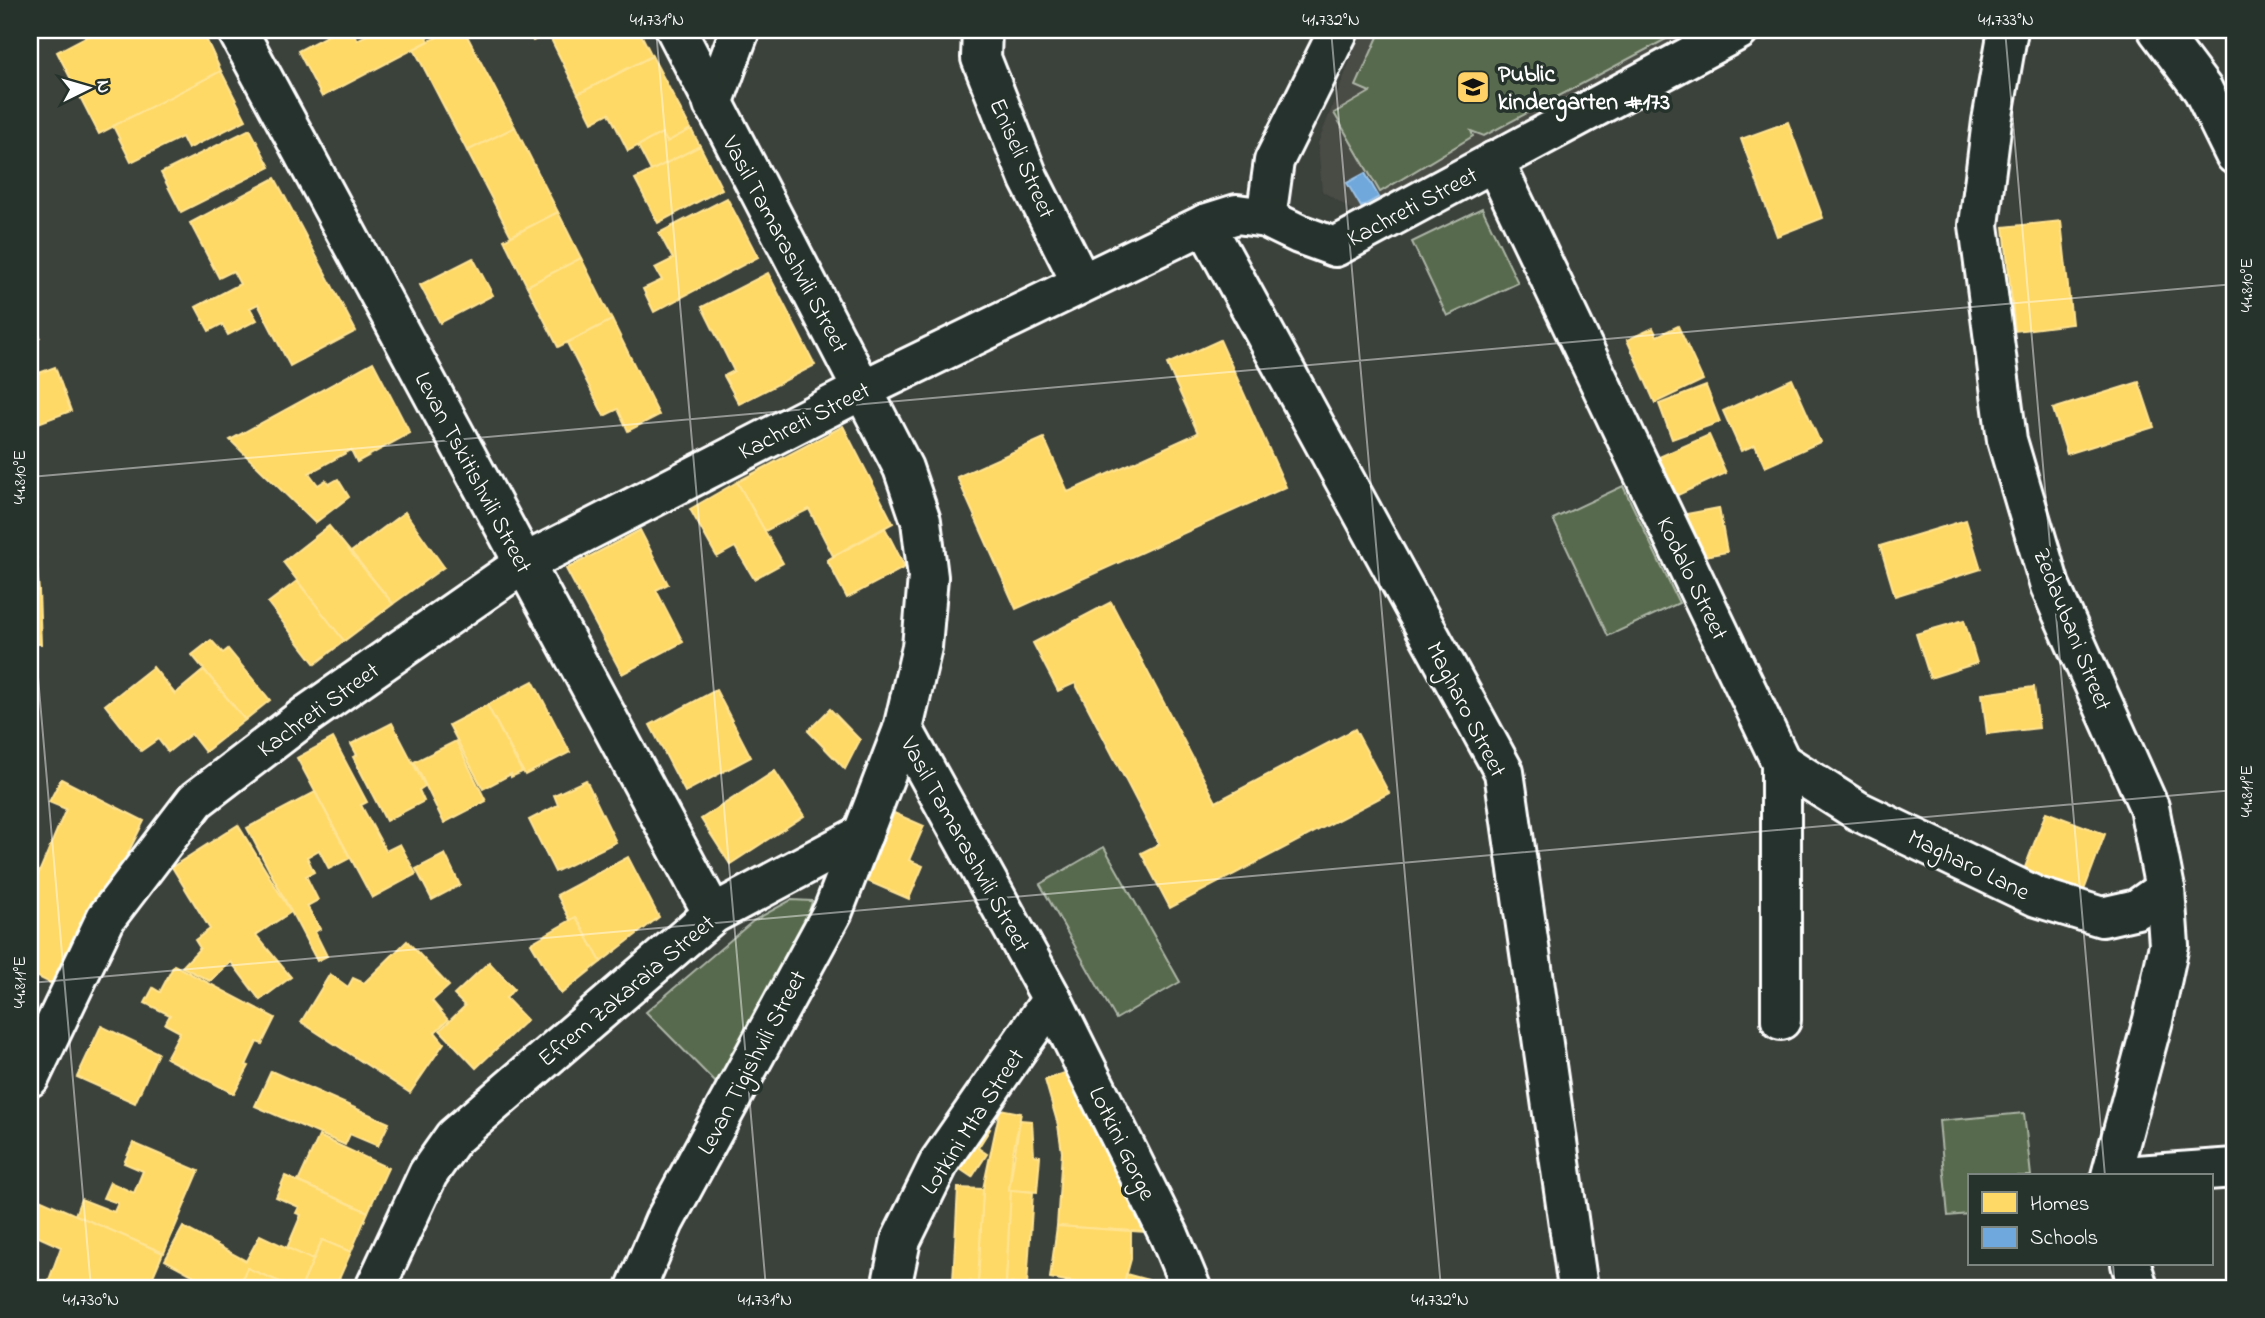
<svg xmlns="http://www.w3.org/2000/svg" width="2265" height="1318" font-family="'Indie Flower',sans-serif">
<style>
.built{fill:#4a4b45}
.green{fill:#596b4e;stroke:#acb5a6;stroke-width:2}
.homes{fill:#ffd966;stroke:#ffe494;stroke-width:2}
.schools{fill:#6fa8dc;stroke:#9ac2e6;stroke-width:2}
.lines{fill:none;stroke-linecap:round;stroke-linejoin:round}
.street-casing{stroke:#fff;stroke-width:44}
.secondary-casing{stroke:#fff;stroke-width:44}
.street{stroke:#26332d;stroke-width:38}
.secondary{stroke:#26332d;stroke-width:38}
.ticks{fill:none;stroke:#fff;stroke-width:2;stroke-opacity:0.45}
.labels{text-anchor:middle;stroke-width:7;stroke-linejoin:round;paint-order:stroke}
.poi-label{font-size:24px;font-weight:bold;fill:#fff;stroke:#26332d;text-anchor:start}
.street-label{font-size:24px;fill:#fff;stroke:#26332d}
.neatline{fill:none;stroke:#fff;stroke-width:2.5}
.ticks-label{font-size:18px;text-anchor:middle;fill:#fff}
</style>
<rect width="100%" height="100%" fill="#3b413b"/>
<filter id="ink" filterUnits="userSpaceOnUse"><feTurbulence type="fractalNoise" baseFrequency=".0143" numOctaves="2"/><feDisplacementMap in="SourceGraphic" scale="14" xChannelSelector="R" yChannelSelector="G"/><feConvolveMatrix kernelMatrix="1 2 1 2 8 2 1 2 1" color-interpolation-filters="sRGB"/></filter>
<g filter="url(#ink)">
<path class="built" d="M1362,30h352l-352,186 -40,-25 -4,-48z"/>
<g class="green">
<path d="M1381,30h302l-199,106 -13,-5 2,5 -93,56 -46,-79 36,-21 -14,-6z"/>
<path d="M1482,208l36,75 -71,33 -35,-74z"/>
<path d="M1623,486l56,117 -71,33 -55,-117z"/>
<path d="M1104,847l76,135 -64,37 -76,-135z"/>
<path d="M791,900l21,1 -7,28 -84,159 -75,-76 107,-91z"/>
<path d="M2024,1113l7,63h-62v38l-21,2 -9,-95z"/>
</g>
<g class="homes">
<path d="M99,30h103l19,41 -122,63 -42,-82z"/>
<path d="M338,30h14l5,10 20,-10h46l6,11 -107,56 -24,-46z"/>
<path d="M450,30h14l51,97 -48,24 -53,-102z"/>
<path d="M508,30h16l-13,7z"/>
<path d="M527,30h112l13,26 -74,38 -30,-61 -15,8z"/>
<path d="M652,56l39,73 -24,13 -5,-9 -34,18 -19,-38 -17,9 -14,-28z"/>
<path d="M221,71l25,49 -58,29 -6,-12 -51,25 -18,-36z"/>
<path d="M1788,122l35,96 -46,18 -36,-97z"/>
<path d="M515,127l43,85 -47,24 -44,-85z"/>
<path d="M250,129l20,38 -89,45 -20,-39z"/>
<path d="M691,129l9,17 -49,25 -13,-25 24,-13 5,9z"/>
<path d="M700,146l22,43 -64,34 -23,-44z"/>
<path d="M275,178l81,153 -66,35 -32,-62 -8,4 7,12 -29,15 -6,-11 -13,7 -13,-24 44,-23 -7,-13 -14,7 -29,-55z"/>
<path d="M727,198l31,59 -104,55 -11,-23 19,-9 -7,-12 18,-9 -14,-26z"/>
<path d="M558,212l23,46 -54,28 -23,-46z"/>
<path d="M2061,221l11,103 -57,7 -11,-104z"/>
<path d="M473,258l20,37 -53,28 -20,-38z"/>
<path d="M581,258l31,62 -54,27 -31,-61z"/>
<path d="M768,273l47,92 -76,39 -15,-28 10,-5 -32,-64z"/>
<path d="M30,307l10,30 -10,4z"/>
<path d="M612,320l47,95 -31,16 -10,-22 -14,7 -37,-73z"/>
<path d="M1678,326l25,54 -48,23 -28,-63 26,-12 4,8z"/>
<path d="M1220,340l66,147 -270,122 -59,-132 87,-39 24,54 130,-59 -31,-69z"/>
<path d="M34,361l5,12 16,-6 16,44 -41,15v-64z"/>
<path d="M373,362l37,71 -53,29 -6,-12 -42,23 9,12 8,-5 3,4 9,-5 11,18 -34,26 -85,-83z"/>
<path d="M1792,379l28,63 -55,25 -10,-22 -14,6 -18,-40z"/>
<path d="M2139,382l15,45 -87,27 -14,-45z"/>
<path d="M1706,386l14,36 -48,17 -13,-35z"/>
<path d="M843,426l50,97 -60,33 -24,-47 -44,22 -28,-49z"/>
<path d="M1709,435l17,38 -59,27 -17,-39z"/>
<path d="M737,482l46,81 -29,16 -19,-32 -18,10 -27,-48z"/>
<path d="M30,496h1l8,95h-9z"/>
<path d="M1719,508l8,44 -39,7 -7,-44z"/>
<path d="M405,512l39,55 -51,37 -42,-52z"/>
<path d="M1966,520l15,49 -86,27 -15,-50z"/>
<path d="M329,526l64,78 -49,37 -61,-79z"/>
<path d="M885,528l20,39 -58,31 -20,-38z"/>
<path d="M640,530l28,54 -12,6 27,52 -61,32 -56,-105z"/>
<path d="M297,581l47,60 -29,23 -47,-61z"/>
<path d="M30,591h9l2,53h-11z"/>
<path d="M1111,602l105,200 139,-73 34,64 -219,115 -29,-55 18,-9 -84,-161 -17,8 -25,-48z"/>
<path d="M1964,620l13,43 -47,15 -14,-44z"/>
<path d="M211,640l12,13 5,-4 42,51 -25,20 -53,-65z"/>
<path d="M153,667l22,27 29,-24 41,50 -40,32 -14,-18 -23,18 -10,-13 -17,12 -36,-46z"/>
<path d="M533,681l37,71 -45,23 -38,-70z"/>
<path d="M2034,687l5,41 -52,6 -5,-40z"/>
<path d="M716,690l35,67 -66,35 -35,-67z"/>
<path d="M487,705l35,67 -11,5v-3l-28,15 -34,-64z"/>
<path d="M830,709l30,31 -15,29 -37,-38z"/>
<path d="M392,723l33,63 -6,4 5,11 -38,20 -33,-64 4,-2 -6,-11z"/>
<path d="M333,738l34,64 -6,3 25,46 14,-7 16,30 -44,24 -75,-140z"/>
<path d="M456,741l30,60 -42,22 -30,-61z"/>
<path d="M775,771l29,45 -74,48 -29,-45z"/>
<path d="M61,779l83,42 -84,167 -30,-15v-93l5,2 31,-73 -17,-7z"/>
<path d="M586,780l30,62 -61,30 -26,-52 29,-15 -4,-10z"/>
<path d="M315,792l35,66 -21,11 -10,-19 -12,7 7,15 -8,4 12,24 -11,6 13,23 -5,3 12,24 -10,5 -70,-133z"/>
<path d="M2046,812l59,22 -22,59 -59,-23z"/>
<path d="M894,813l30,13 -15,34 14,6 -14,33 -44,-19z"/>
<path d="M238,825l53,87 -35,23 35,42 -31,23 -29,-38 -21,19 -28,-14 18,-19 -5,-8 15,-11 -38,-62z"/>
<path d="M445,854l15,31 -28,15 -16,-31z"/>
<path d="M628,857l31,60 -58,45 -25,-45 -6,3 -13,-25z"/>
<path d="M576,917l25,45 -40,32 -30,-51z"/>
<path d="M407,941l42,45 -17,15 16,19 -13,12 9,11 -34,50 -109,-71 29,-48 18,13 5,-9 11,5z"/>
<path d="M489,962l25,27 -8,9 21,22 -51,48 -36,-38 25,-24 -11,-11z"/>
<path d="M174,965l101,53 -13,26 -5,-2 -11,23 3,1 -15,28 -68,-36 14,-26 -15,-8 5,-9 -25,-12 8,-15 7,4z"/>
<path d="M101,1026l57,27 -23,50 -58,-26z"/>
<path d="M1073,1070l72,162 -88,-6 5,-74 -4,-27 -13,-45z"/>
<path d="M271,1071l118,52 -11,23 -28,-12 -5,11 -90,-39z"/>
<path d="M1000,1109l21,4 -8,40 -4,37h2l-5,93 -28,-1 5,-93z"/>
<path d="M1020,1120l12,1 2,34 6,1 -3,36 -28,-2z"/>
<path d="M981,1123l9,6 -12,19 9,6 -15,23 -18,-12z"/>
<path d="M319,1136l69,32 -20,44 -70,-30z"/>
<path d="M133,1143l66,28 -35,82 -89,-38 6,-16 33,13 4,-9 -15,-5 7,-16 24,11 9,-22 -19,-8z"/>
<path d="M285,1176l83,36 -17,40 -29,-12 -9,20 -26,-12 14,-33 -5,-2 3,-6 -23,-10z"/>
<path d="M958,1188l25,1 -5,93 -25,-1z"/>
<path d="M1011,1190l22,2 -6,93 -21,-2z"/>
<path d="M30,1195l133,58 -15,35h-102l15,-41 -31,-14z"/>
<path d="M1057,1226l74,5v28l-8,29h-20l-53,-10z"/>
<path d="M183,1227l63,34 14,-26 53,25 -12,28h-7l-47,-20 -9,20h-22l-51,-28z"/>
<path d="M322,1240l29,12 -16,36h-34z"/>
<path d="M247,1268l47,20h-56z"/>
<path d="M1126,1274l22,6 -2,8h-23z"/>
<path d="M1066,1281l37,7h-39z"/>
</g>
<path class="schools" d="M1365,173l14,24 -18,10 -14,-24z"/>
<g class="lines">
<g class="street-casing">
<g id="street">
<path d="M237,30l476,884"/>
<path d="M982,30l-1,28 48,121 52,103"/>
<path d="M2008,30l-16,91 -13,104 28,215 43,146 99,221 16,82 4,56 -16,75 -42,156"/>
<path d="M2158,30l45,60 32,65"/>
<path d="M713,104l27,-74"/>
<path d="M1494,161l287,601v258"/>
<path d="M1266,218l8,-57 65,-131"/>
<path d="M1205,224l299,548 74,516"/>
<path d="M903,729l149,270 117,236 22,53"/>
<path d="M1781,762l77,49 179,86 65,20 35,-8 28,-20"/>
<path d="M2123,1176l112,-8"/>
<path d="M2131,1264l7,24"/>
<path d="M375,1288l53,-114 26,-37 259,-223 150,-80"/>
<path d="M636,1288l28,-66 169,-311 70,-182 19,-82 6,-70 -7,-56 -18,-53 -227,-438"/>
<path d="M891,1288l10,-48 39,-79 112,-162"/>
</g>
</g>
<g class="secondary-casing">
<path id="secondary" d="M30,1077l76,-159 90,-118 112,-86 215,-150 339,-174 343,-166 32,-10 29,4 33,16 36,13 404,-217"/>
</g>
<use href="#street" class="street"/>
<use href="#secondary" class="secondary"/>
</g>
</g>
<path class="ticks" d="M656,30l110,1258M1331,30l110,1258M2005,30l100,1146M30,477l2205,-193M30,585l61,703M30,983l2205,-193M2113,1264l2,24"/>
<defs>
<g id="school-square" transform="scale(1.75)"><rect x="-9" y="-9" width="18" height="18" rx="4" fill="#ffd166" stroke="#26332d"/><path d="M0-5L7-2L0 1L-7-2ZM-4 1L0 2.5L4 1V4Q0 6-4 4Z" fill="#111"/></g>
</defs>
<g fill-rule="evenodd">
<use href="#school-square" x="1473" y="87"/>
</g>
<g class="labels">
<g class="poi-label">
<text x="1498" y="81">Public<tspan x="1498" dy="28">kindergarten #173</tspan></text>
</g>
<g class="street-label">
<text transform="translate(1023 158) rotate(66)" y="8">Eniseli Street</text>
<text transform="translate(1412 206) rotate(-28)" y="8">Kachreti Street</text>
<text transform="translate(786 244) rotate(62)" y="8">Vasil Tamarashvili Street</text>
<text transform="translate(804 420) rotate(-27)" y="8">Kachreti Street</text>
<text transform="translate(474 472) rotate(62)" y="8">Levan Tskitishvili Street</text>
<text transform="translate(1693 578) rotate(64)" y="8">Kodalo Street</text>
<text transform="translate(2073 629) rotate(68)" y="8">Zedaubani Street</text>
<text transform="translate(318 709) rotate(-36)" y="8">Kachreti Street</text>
<text transform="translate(1467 709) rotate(63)" y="8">Magharo Street</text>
<text transform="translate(966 844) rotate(61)" y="8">Vasil Tamarashvili Street</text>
<text transform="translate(1969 864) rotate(26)" y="8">Magharo Lane</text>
<text transform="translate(626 990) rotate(-40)" y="8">Efrem Zakaraia Street</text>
<text transform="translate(751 1062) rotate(-62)" y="8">Levan Tigishvili Street</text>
<text transform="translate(972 1121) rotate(-57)" y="8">Lotkini Mta Street</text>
<text transform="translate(1123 1143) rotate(64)" y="8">Lotkini Gorge</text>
</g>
</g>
<rect width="2265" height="1318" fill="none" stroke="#26332d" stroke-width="77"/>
<rect x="1968" y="1174" width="245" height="91" fill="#26332d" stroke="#7d8581" stroke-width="2"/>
<rect x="1982" y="1192" width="35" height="21" fill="#ffd966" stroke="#7d8581" stroke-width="2"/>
<text x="2030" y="1210" font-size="21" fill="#ffffff">Homes</text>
<rect x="1982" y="1227" width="35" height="21" fill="#6fa8dc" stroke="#7d8581" stroke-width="2"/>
<text x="2030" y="1244" font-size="21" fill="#ffffff">Schools</text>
<g transform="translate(88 88) rotate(85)" stroke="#26332d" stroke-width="5" paint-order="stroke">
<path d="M0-5L12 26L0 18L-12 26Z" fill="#ffffff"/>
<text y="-10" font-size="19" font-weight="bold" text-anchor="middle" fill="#ffffff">N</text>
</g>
<rect x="38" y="38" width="2188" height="1242" class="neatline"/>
<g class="ticks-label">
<text x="657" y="25">41.731°N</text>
<text x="1331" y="25">41.732°N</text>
<text x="2006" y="25">41.733°N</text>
<text transform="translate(2246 285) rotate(-90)" y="6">44.810°E</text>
<text transform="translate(19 477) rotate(-90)" y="6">44.810°E</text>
<text transform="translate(2246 791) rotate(-90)" y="6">44.811°E</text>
<text transform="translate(19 982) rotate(-90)" y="6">44.811°E</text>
<text x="91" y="1305">41.730°N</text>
<text x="765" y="1305">41.731°N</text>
<text x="1440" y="1305">41.732°N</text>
</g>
</svg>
